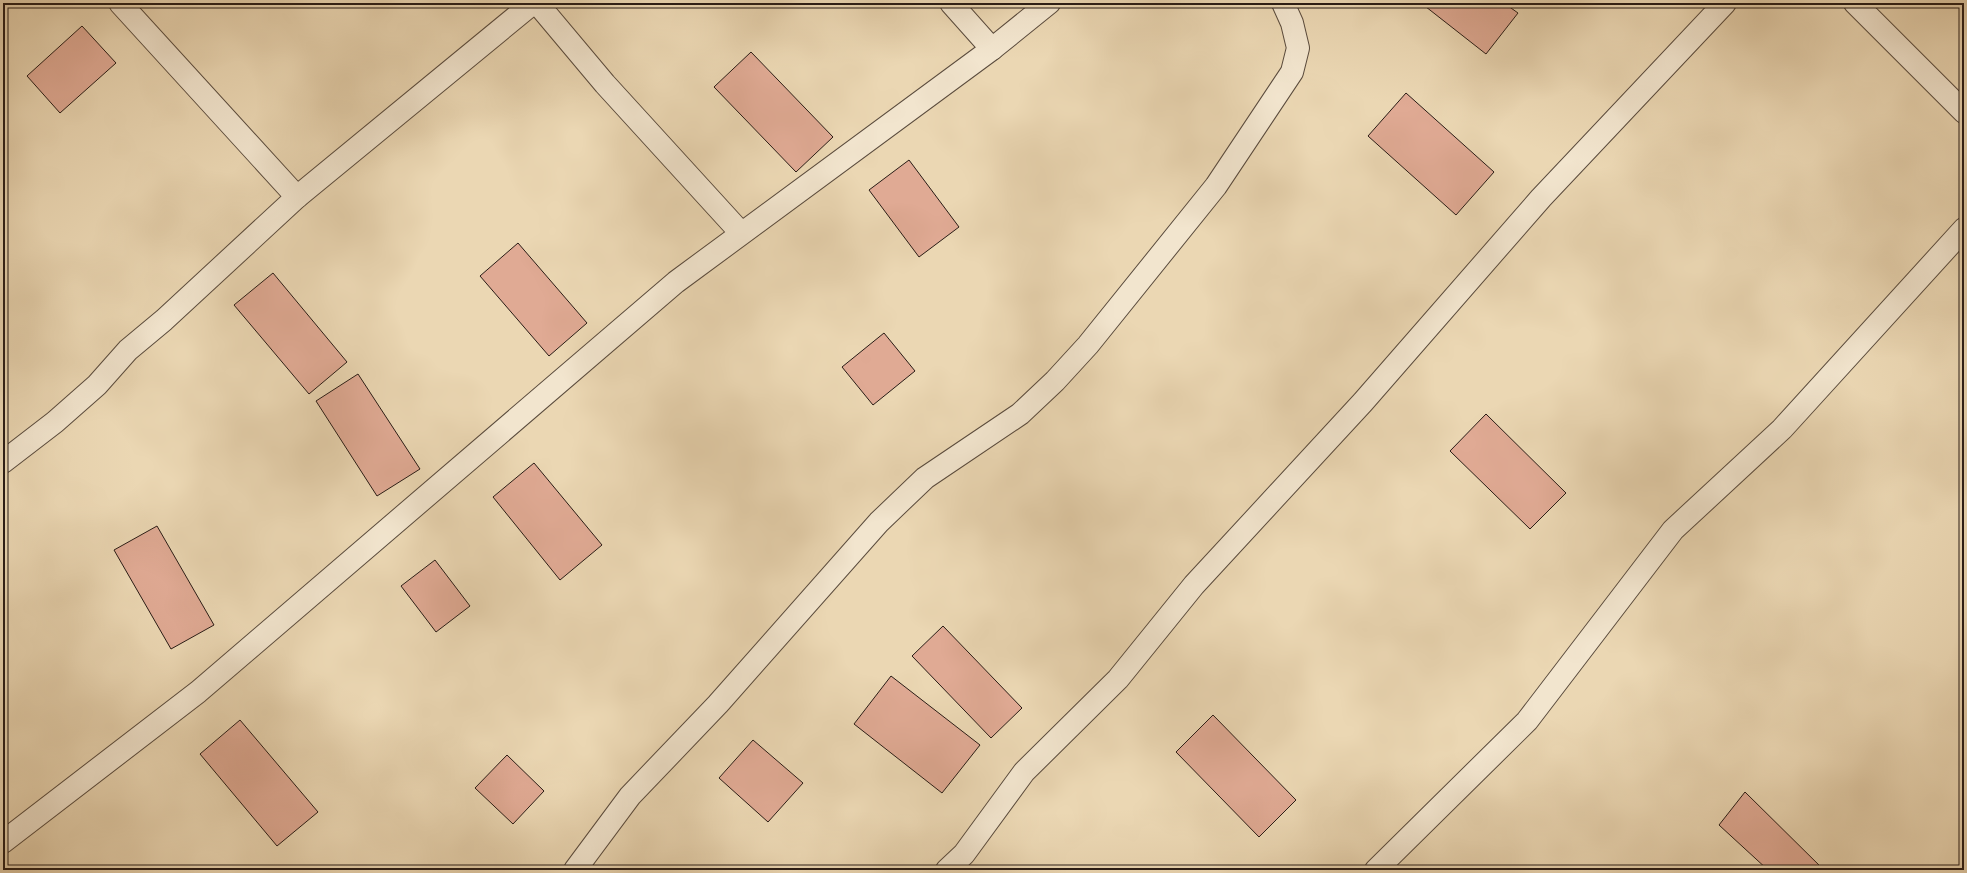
<svg xmlns="http://www.w3.org/2000/svg" width="1967" height="873" font-family="'Libre Bodoni',serif">
<style>
.building{fill:#e0aa94;stroke:#291c16}
.lines{fill:none;stroke-linecap:round;stroke-linejoin:round}
.street-casing{stroke:#5a4b3d;stroke-width:24}
.street{stroke:#f2e5ce;stroke-width:22}
</style>
<rect width="100%" height="100%" fill="#ebd7b3"/>
<filter id="stains"><feTurbulence type="fractalNoise" baseFrequency=".005" numOctaves="4"/><feColorMatrix values="0 0 0 0 .2 0 0 0 0 .09 0 0 0 0 .02 0 0 0 .5 -.17"/></filter>
<radialGradient id="worn" r=".72"><stop offset=".6" stop-color="#630" stop-opacity="0"/><stop offset="1" stop-color="#630" stop-opacity=".3"/></radialGradient>
<g class="building">
<path d="M1421,3h83l14,10 -32,41z"/>
<path d="M82,26l34,37 -56,50 -33,-37z"/>
<path d="M751,52l82,85 -37,35 -82,-85z"/>
<path d="M1406,93l88,79 -38,43 -88,-79z"/>
<path d="M909,160l50,67 -40,30 -50,-67z"/>
<path d="M518,243l69,80 -38,33 -69,-80z"/>
<path d="M273,273l74,89 -38,32 -75,-89z"/>
<path d="M884,333l31,38 -42,34 -31,-38z"/>
<path d="M358,374l62,95 -43,27 -61,-95z"/>
<path d="M1486,414l80,79 -36,36 -80,-78z"/>
<path d="M534,463l68,82 -42,35 -67,-83z"/>
<path d="M157,526l57,99 -43,24 -57,-99z"/>
<path d="M435,560l35,46 -34,26 -35,-46z"/>
<path d="M943,626l79,82 -31,30 -79,-82z"/>
<path d="M891,676l89,69 -38,48 -88,-69z"/>
<path d="M1213,715l83,85 -37,37 -83,-85z"/>
<path d="M240,720l78,92 -41,34 -77,-92z"/>
<path d="M753,740l50,43 -35,39 -49,-44z"/>
<path d="M507,755l37,36 -31,33 -38,-36z"/>
<path d="M1745,792l79,78h-56l-49,-45z"/>
</g>
<g class="lines">
<g class="street-casing">
<g id="street">
<path d="M120,3l177,194"/>
<path d="M537,3l68,81 136,149"/>
<path d="M951,3l41,46"/>
<path d="M1855,3l109,109"/>
<path d="M3,462l52,-40 42,-37 31,-35 36,-30 133,-123 236,-194"/>
<path d="M3,842l195,-150 478,-410 316,-233 57,-46"/>
<path d="M575,870l55,-74 88,-92 161,-182 46,-44 95,-64 35,-33 33,-36 128,-159 76,-114 6,-24 -6,-25 -9,-20"/>
<path d="M947,870l17,-16 60,-82 94,-93 76,-94 169,-183 178,-204 184,-195"/>
<path d="M1376,870l151,-149 146,-191 109,-101 182,-200"/>
</g>
</g>
<use href="#street" class="street"/>
</g>
<rect width="1967" height="873" fill="none" stroke="#ebd7b3" stroke-width="16"/>
<rect x="4" y="4" width="1959" height="865" fill="none" stroke="#291c16" stroke-width="2"/>
<rect x="8" y="8" width="1951" height="857" fill="none" stroke="#291c16"/>
<rect width="100%" height="100%" filter="url(#stains)"/>
<rect width="100%" height="100%" fill="url(#worn)"/>
</svg>
